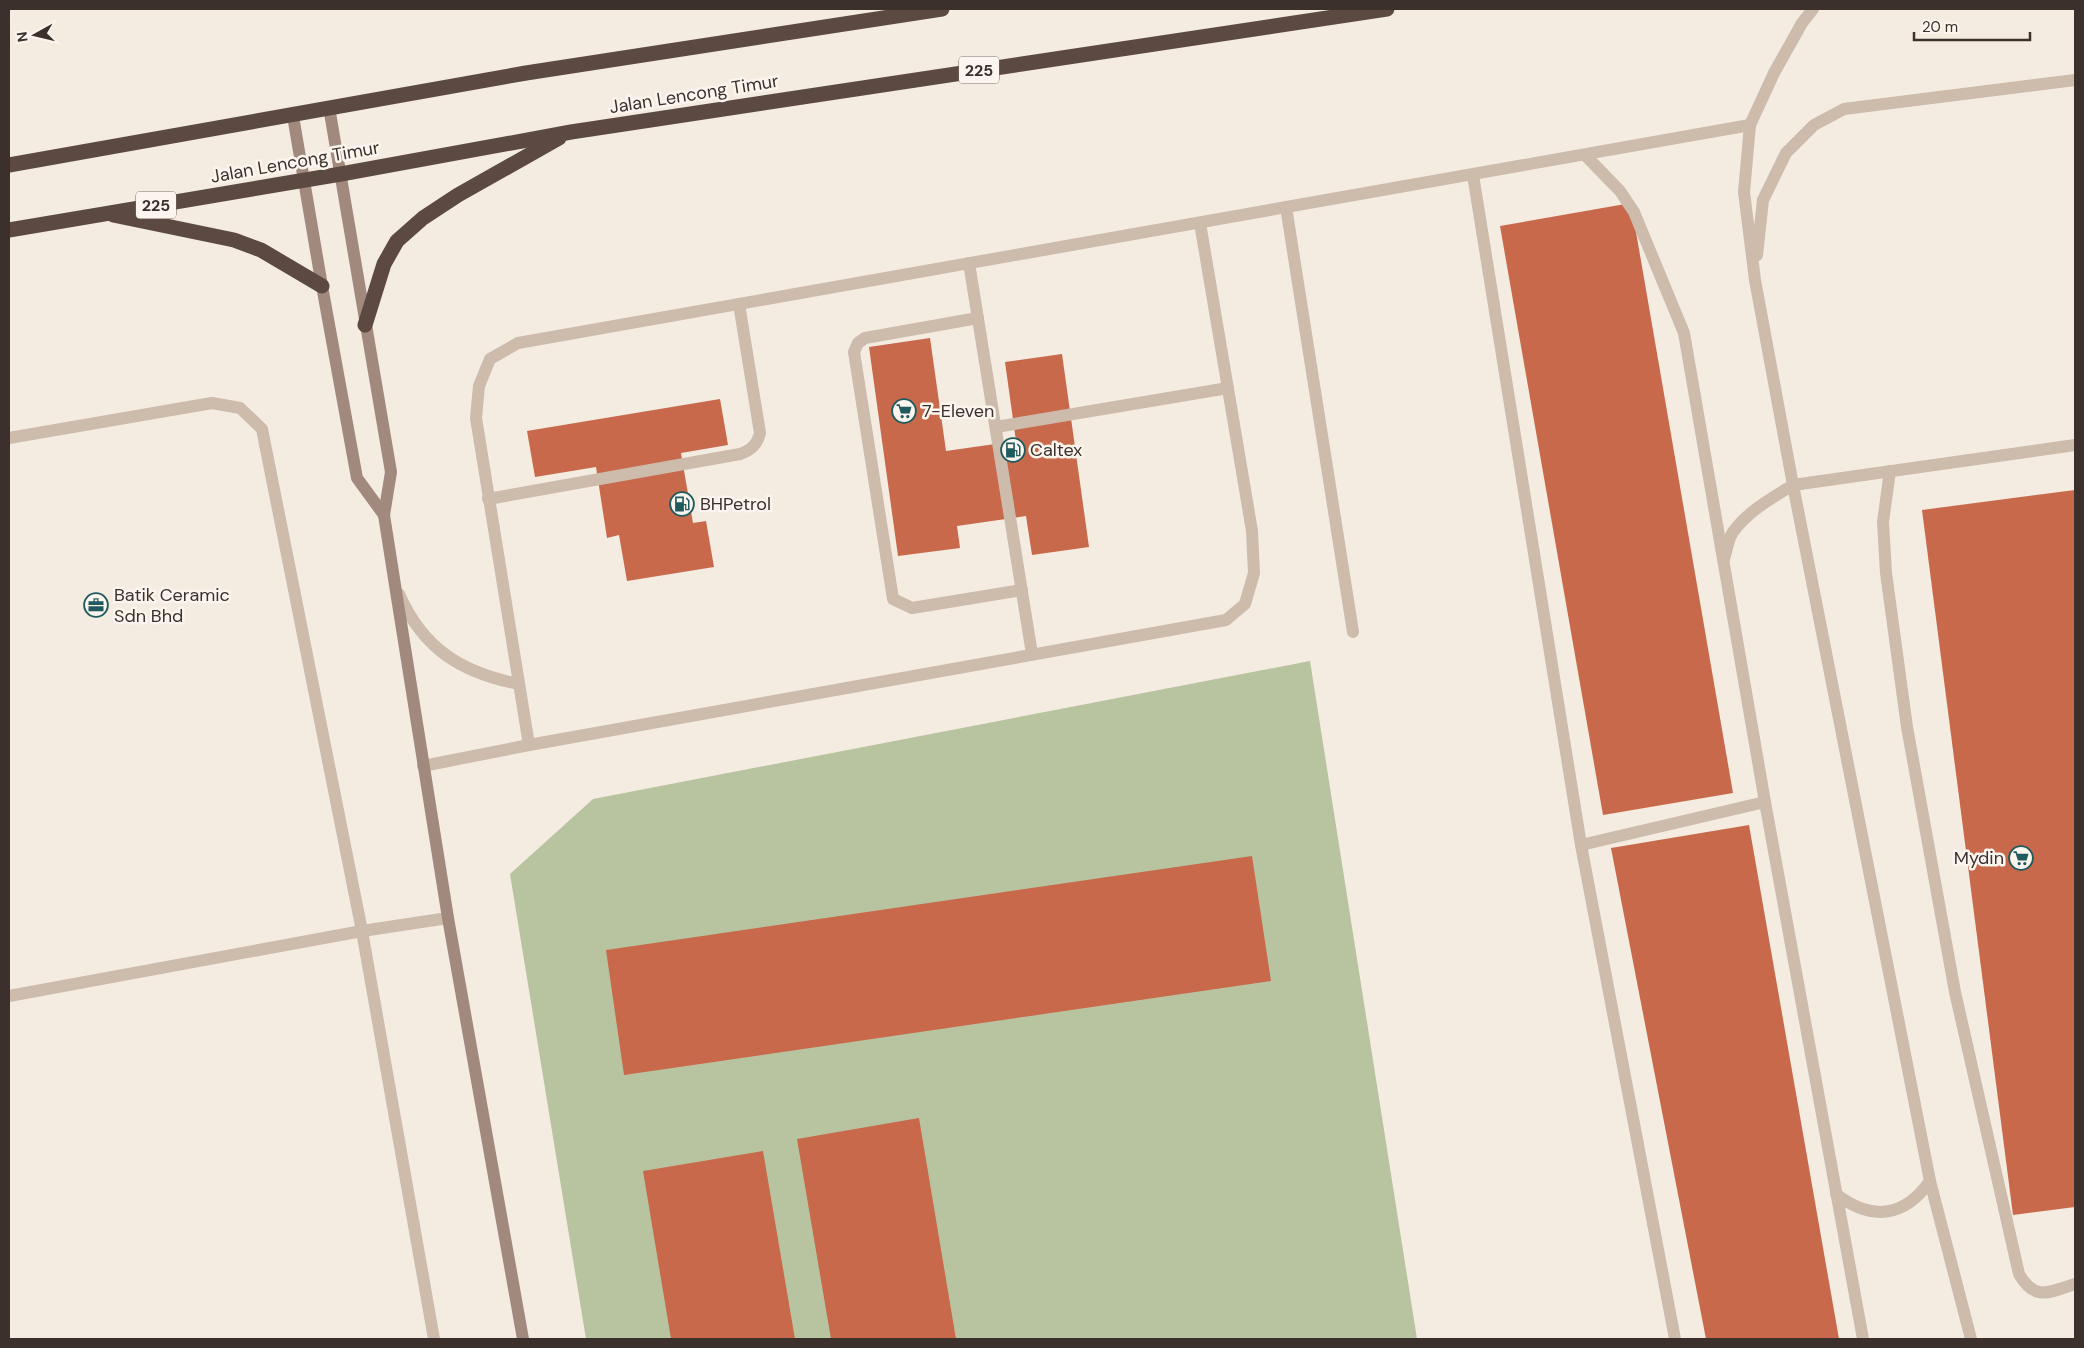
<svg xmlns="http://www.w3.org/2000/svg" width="2084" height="1348" font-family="'DM Sans',sans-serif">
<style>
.green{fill:#b8c4a0}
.building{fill:#c8694b}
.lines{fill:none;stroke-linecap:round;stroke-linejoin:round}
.lane{stroke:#cdbbac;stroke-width:12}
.street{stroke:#cdbbac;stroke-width:12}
.secondary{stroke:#a18a7d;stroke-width:12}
.highway{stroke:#5c4a42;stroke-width:15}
.labels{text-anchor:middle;stroke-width:5;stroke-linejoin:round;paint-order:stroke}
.shield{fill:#fbf5ee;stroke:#756b66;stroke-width:1}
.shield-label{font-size:16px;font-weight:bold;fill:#3b302b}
.street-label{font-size:18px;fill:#3b302b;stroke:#fbf5ee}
.poi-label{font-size:18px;fill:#3b302b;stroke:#fbf5ee;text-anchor:start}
</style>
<rect width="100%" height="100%" fill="#f4ebe1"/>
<path class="green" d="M1310,661l107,678h-831l-76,-465 83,-75z"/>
<g class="building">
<path d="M1631,203l102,590 -130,22 -103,-589z"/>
<path d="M930,338l16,113 70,-10 -11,-79 57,-8 27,193 -57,8 -6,-39 -69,10 3,22 -62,8 -29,-209z"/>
<path d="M720,399l8,46 -47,8 12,70 13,-2 8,46 -87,14 -8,-46 -12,3 -11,-71 -61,10 -8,-46z"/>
<path d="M2075,490v717l-62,8 -91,-705z"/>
<path d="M1749,825l90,514h-133l-95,-491z"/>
<path d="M1252,856l19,125 -647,94 -18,-125z"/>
<path d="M919,1118l37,221h-125l-34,-200z"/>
<path d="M763,1151l32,188h-124l-28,-168z"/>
</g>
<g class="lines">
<g class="lane">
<path d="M1473,175l108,670 94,494"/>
<path d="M1286,207l67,425"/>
<path d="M969,263l63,391"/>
<path d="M978,318l-113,20 -7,5 -4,9 39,247 19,9 110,-18"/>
<path d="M996,427l232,-39"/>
<path d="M1890,471l-7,51 3,51 21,154 48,265 64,282c16,28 31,18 56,10"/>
<path d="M1793,485l282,-40"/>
<path d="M488,499l252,-45c11,-4 17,-9 20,-21l-21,-129"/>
<path d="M1581,845l184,-43"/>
</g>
<g class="street">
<path d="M1813,9l-11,14 -28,50 -24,52 -6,67 11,88 38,205 137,696 41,158"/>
<path d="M1585,155l35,36 14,21 50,121 81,469 98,537"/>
<path d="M1757,255l6,-55 23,-47 28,-28 30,-16 231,-29"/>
<path d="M9,438l203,-35 28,5 22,21 100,502 72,408"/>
<path d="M1724,559c3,-9 4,-20 9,-27 15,-21 39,-34 60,-47"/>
<path d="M399,594c24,55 63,79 120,90"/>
<path d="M529,745l-53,-327 3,-32 11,-27 28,-16 1232,-218"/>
<path d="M423,766l106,-21 697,-125 19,-16 9,-31 -2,-42 -52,-308"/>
<path d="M9,996l353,-65 86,-13"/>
<path d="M1836,1194c35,27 68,24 94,-13"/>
</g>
<g class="secondary">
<path d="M329,107l62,365 -7,43 11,70 53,333 75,421"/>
<path d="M293,116l29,170 35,192 27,37"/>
</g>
<g class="highway">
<path d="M9,165l517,-92 416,-64"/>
<path d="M113,215l121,25 27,10 61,36"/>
<path d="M9,230l332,-56 230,-42 816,-123"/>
<path d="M365,325l19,-61 13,-23 26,-23 35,-23 101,-57"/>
</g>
</g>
<defs>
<g id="supermarket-ring" transform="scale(1.25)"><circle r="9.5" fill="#fbf5ee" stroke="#1f5a5e" stroke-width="1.5"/><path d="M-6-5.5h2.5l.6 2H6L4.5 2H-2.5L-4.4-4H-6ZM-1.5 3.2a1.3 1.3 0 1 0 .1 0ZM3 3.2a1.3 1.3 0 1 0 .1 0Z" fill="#1f5a5e"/></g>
<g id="fuel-ring" transform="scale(1.25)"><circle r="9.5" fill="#fbf5ee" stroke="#1f5a5e" stroke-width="1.5"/><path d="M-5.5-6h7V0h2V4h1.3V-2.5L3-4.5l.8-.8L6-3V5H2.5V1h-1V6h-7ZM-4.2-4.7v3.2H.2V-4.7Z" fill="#1f5a5e"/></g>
<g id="office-ring" transform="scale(1.25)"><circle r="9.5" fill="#fbf5ee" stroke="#1f5a5e" stroke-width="1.5"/><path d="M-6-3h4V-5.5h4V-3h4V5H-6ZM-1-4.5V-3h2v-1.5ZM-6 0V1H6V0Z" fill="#1f5a5e"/></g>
</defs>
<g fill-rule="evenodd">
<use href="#supermarket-ring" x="904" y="411"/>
<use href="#fuel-ring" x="1013" y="450"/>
<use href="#fuel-ring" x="682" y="504"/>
<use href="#office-ring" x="96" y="605"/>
<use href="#supermarket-ring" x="2021" y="858"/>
</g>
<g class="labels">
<g class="shield">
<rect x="959" y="56.5" width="40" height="27" rx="4"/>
<rect x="136" y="191.5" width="40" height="27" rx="4"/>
</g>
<g class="shield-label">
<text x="979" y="76">225</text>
<text x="156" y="211">225</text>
</g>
<g class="street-label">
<text transform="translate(694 94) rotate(-9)" y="6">Jalan Lencong Timur</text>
<text transform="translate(295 162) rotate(-10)" y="6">Jalan Lencong Timur</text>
</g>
<g class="poi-label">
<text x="922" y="417">7-Eleven</text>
<text x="1030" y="456">Caltex</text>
<text x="700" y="510">BHPetrol</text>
<text x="114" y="601">Batik Ceramic<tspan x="114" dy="21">Sdn Bhd</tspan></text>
<text x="2004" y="864" text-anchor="end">Mydin</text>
</g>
</g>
<rect width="2084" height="1348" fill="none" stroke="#3b302b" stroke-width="20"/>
<g transform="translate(35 35) rotate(262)" stroke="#fbf5ee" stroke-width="4" paint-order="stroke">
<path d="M0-4L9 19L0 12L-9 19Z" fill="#3b302b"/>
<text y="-8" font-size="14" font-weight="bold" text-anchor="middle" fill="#3b302b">N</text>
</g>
<path d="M1914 32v8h116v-8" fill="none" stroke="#3b302b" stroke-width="2.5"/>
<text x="1922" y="32" font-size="15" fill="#3b302b" stroke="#fbf5ee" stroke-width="4" paint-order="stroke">20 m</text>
</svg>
